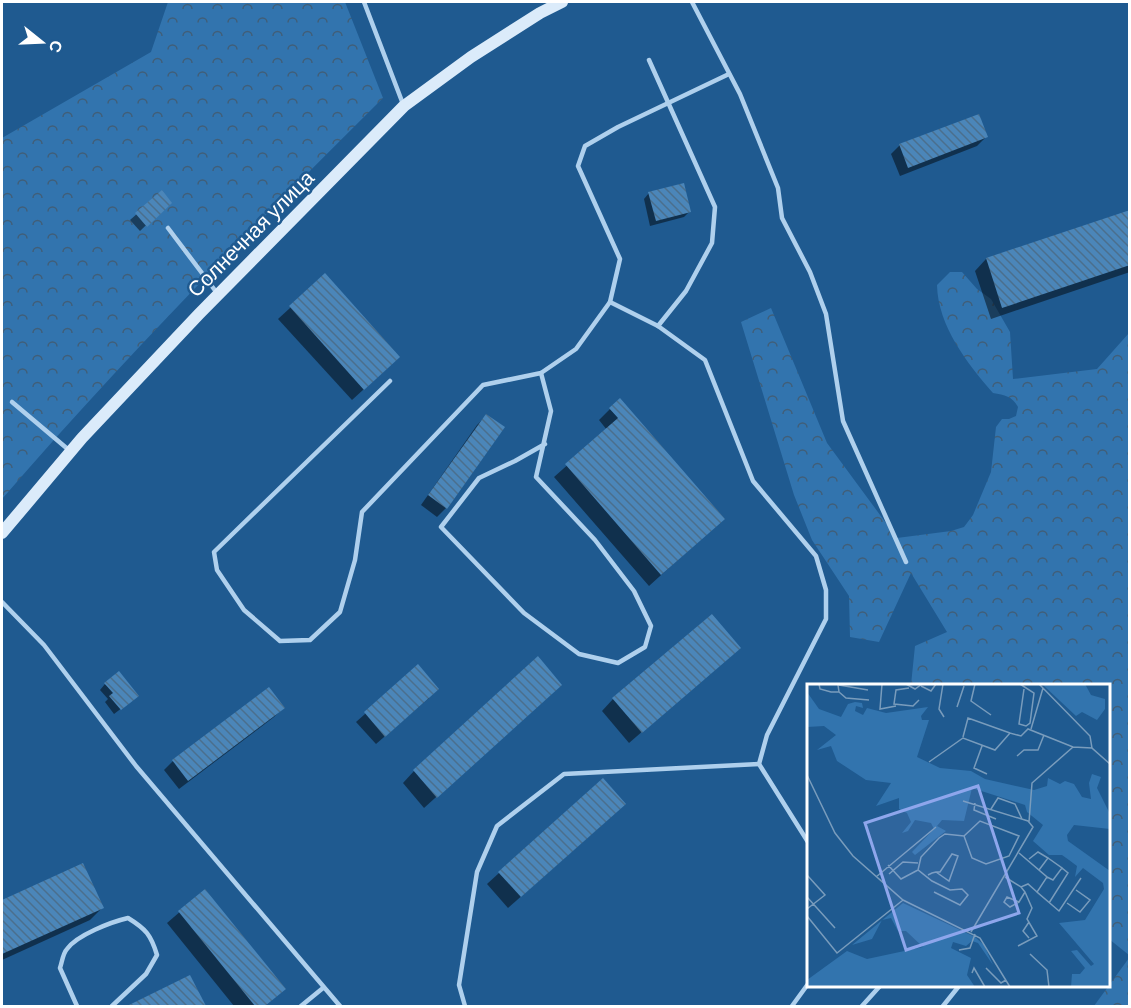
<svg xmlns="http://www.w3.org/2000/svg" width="1131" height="1008" font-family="Barlow,sans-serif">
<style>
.forest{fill:url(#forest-crowns)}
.shadow{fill:#0007}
.building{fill:url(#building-back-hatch)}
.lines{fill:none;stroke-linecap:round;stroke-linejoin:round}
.lane{stroke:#afd0ed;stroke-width:4.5}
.secondary{stroke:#dbebfa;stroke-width:12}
.labels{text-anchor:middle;stroke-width:5;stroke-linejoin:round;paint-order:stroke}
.street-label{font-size:21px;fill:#fff;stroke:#1f5a90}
.inset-road{fill:none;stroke:#799cbc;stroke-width:1.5}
.view{fill:#8ea6ec;fill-opacity:0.15;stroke:#8ea6ec;stroke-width:3}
.inset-edge{fill:none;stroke:#fff;stroke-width:3}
</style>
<defs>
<pattern id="forest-crowns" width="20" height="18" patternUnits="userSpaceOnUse" patternTransform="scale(1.5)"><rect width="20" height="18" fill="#3274ae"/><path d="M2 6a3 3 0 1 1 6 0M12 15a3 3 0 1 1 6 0" fill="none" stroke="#405e78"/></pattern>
<pattern id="building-back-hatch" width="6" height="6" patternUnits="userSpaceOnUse" patternTransform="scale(1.5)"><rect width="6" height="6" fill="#4b86b9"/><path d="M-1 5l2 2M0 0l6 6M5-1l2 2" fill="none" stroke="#4b6f8d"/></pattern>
</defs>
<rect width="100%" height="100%" fill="#1f5a90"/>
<g class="forest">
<path d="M168,2h177l38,96c-131,130 -261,262 -381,401v-361l149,-86z"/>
<path d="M950,272h12l15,17 14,10 19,33 3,47 84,-10 32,-36v622l-20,-16 -1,-253 -197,-1 4,-39 32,-14 -36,-59 -32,69 -29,-5 -1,-41 -37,-56 -18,-45 -53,-173 30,-14 56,135 70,95 54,-7 13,-4 9,-12 18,-43 5,-45 6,-8h7l7,-3 2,-9c-6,-11 -13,-12 -25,-14 -26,-30 -55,-67 -56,-108z"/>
<path d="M1129,958v48h-35z"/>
</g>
<g class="shadow">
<path d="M986,137l-9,9 -77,30 -9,-22 9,-9z"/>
<path d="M162,192l8,10 -30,29 -10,-11z"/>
<path d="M649,193l41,18 -6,6 -34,9 -6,-27z"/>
<path d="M1130,211v61l-139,47 -16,-48 11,-12z"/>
<path d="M325,276l62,92 -35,32 -74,-81z"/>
<path d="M610,409l113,110 -74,67 -95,-109 53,-47 -8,-10z"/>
<path d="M486,416l-40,92 -9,9 -16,-12 56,-80z"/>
<path d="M739,648l-110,95 -27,-32 11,-12z"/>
<path d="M418,667l11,31 -53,46 -20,-22z"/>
<path d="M105,684l26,17 -17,13 -9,-12 3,-3 -8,-9z"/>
<path d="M548,696l-124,112 -21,-25 11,-12z"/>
<path d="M283,708l-9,9 -95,72 -15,-19 9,-9z"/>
<path d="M612,816l-104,92 -21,-24 12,-11z"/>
<path d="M83,865l19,43 -12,12 -88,40v-58z"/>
<path d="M204,891l80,98 -19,17h-31l-67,-83z"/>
<path d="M189,977l15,29h-73z"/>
</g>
<g class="building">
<path d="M979,114l9,23 -80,31 -9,-24z"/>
<path d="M684,183l7,29 -35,9 -8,-29z"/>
<path d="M162,190l10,13 -25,24 -12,-14z"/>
<path d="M1130,210v55l-128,43 -16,-50z"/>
<path d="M325,273l75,84 -36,33 -75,-84z"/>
<path d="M620,398l105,121 -64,56 -96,-111 53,-46 -9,-10z"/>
<path d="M486,414l19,13 -58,82 -19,-14z"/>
<path d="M712,614l29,34 -99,85 -30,-35z"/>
<path d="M538,656l24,29 -125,113 -24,-28z"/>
<path d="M418,664l21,25 -54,48 -21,-25z"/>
<path d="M119,671l20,25 -18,14 -12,-14 4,-3 -9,-10z"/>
<path d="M269,687l16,21 -97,73 -16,-21z"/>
<path d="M603,778l23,26 -105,93 -23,-25z"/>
<path d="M83,863l21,45 -102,46v-54z"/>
<path d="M205,889l81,100 -21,17h-10l-77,-95z"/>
<path d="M190,975l16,31h-79z"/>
</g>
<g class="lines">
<g class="lane">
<path d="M364,2l39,102"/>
<path d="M692,2l48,92 38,94 4,30 28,54 16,42 17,107 63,141"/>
<path d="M649,60l66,147 -3,36 -26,48 -28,35"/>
<path d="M168,228l49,65"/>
<path d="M610,302l48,24 47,34 48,121 63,75 10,34v29l-59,116 -8,29 49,78"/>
<path d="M541,373l10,38 -15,66 59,63 39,51 17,35 -6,21 -27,16 -39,-9 -55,-41 -83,-86 38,-49 36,-17 30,-17"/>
<path d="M390,381l-176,171 3,18 27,40 36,31 30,-1 30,-28 15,-52 7,-48 121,-127 58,-12 35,-24 34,-47 10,-43 -42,-93 7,-20 33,-19 111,-53"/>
<path d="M12,402l58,49"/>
<path d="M2,602l42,43 92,121 204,240"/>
<path d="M77,1006l-17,-38c2,-6 3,-15 7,-19 10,-14 44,-27 61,-31 18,11 23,17 29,37l-11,19 -34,32"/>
<path d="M301,1006l22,-18"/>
<path d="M465,1006l-6,-21 18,-113 20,-46 67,-52 195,-10"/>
<path d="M792,1006l16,-22"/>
<path d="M862,1006l18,-20"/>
<path d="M943,1006l16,-20"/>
</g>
<path class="secondary" d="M2,533l80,-95 117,-124 205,-208 67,-49 69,-44 22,-11"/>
</g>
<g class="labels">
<g class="street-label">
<text transform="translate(251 234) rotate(-45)" y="7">Солнечная улица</text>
</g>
</g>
<g transform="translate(807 684)">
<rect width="303" height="303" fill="#1f5a90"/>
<path d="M235,0h43l6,11 14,4v10l-8,11 -15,-8 -6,4zM0,8l12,17 22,8 7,-13 7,-2 7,1 1,5 -7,-2 -1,5 8,4 4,-7 19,5 42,-6 -7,9 1,4h7l-12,37 23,11 31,3 14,8 49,11 13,-4 1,-8 12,6 5,-3 9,3 8,13 9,2 -2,-16 3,-9 9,3 -4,11 13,26v15l-36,-4 -7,10 1,6 42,30v116h-39l1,-13h8l5,-6 -14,-17 6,-1 14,16 3,-2 -35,-41 26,-3 19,-31 -1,-6 -20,-15 -8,9 2,-11 -8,-6 -7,-5h-13l-16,-14 10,-16 -16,-13 -2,-7 -53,-17 -8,33 -22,-1 -5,6 9,5 -31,24 -3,-3 22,-23 -3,-6 -16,-3 -7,11 -6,2 9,-11 -4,-9 -8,-4v-11l-23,8 15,-23 -25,-3 -29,-19 -6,-15 -14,4 19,-15 -12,-9 -17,1zM96,219l72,34 9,8 9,20 -15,-22 -6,-2 -6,5 -13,-4 -2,6 20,10 -4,17 8,12h-168v-7l40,-29 20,8 56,-12 -17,-16h-8l-7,-13 -9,2 -10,19 -20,6z" fill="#3274ae"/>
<path class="inset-road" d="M12,0l1,5 11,3h8l-1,-7M75,0l-2,25 16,-3M99,0l9,5 7,-5M136,0l-4,25 5,8M168,0l-4,17 20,14M213,0l14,9 -4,30 -4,3 -7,-2 5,-35M232,0l51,52 2,12 18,16M32,1l29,5M114,2l10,5 5,-7M102,4l-13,2 -2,14 19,2 6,-6M32,8l7,6 23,2M150,23l7,-21M224,45l12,-41M156,53l5,-19 42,15M175,62l-8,22 13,6M210,72l7,-6h14l6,-15M122,78l34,-24 32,12 15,-17 11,3 7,-7 45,18 19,1M0,91l28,58 18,23 50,44 77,38 30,49M156,117l65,20 5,6 -62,105M168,119l-1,7 22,9M184,125l7,-11 17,6 7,15M222,138l3,-39 41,-36M212,169l28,24 -10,15 22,19 22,-33M222,175l9,-7 10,6 -9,12M81,181l13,14 17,-9 14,11 18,9 12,-1 6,6 -8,10 -26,-13M111,186l3,-13 18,-19 6,-4 19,2 16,-15 39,15 -10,20 -23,8 -14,-6 -8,-22M82,190l14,-12 15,1M0,191l18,20 -18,14M121,191l4,-2 4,-1h4l12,-18 6,2 -9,25 -13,-9M69,193l60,-50M198,193l16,10 7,-3 9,8M240,193l6,3 9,-12 -14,-10M0,213l28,31M212,218l-9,5 -6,-5 3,-5 12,5 6,-10 -4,-5M242,219l19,-30 -6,-5M260,219l13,9 10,-12 -14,-10M0,232l30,37 66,-53M222,238l-6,9 6,7M211,262l19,-10 -10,-17 5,-11 -7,-16M152,266l11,-2 5,-14M223,270l17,16 2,17M179,284l15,15 5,-3M165,289l2,-5 11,19"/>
<path class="view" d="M171,102l41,127 -113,37 -41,-127z"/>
<rect width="303" height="303" class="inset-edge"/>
</g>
<rect width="1131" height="1008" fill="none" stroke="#ffffff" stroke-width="6"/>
<g transform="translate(42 42) rotate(108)" stroke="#1f5a90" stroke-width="4.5" paint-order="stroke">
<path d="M0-4.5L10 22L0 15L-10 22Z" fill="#ffffff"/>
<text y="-9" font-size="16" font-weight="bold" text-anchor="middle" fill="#ffffff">С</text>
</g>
</svg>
